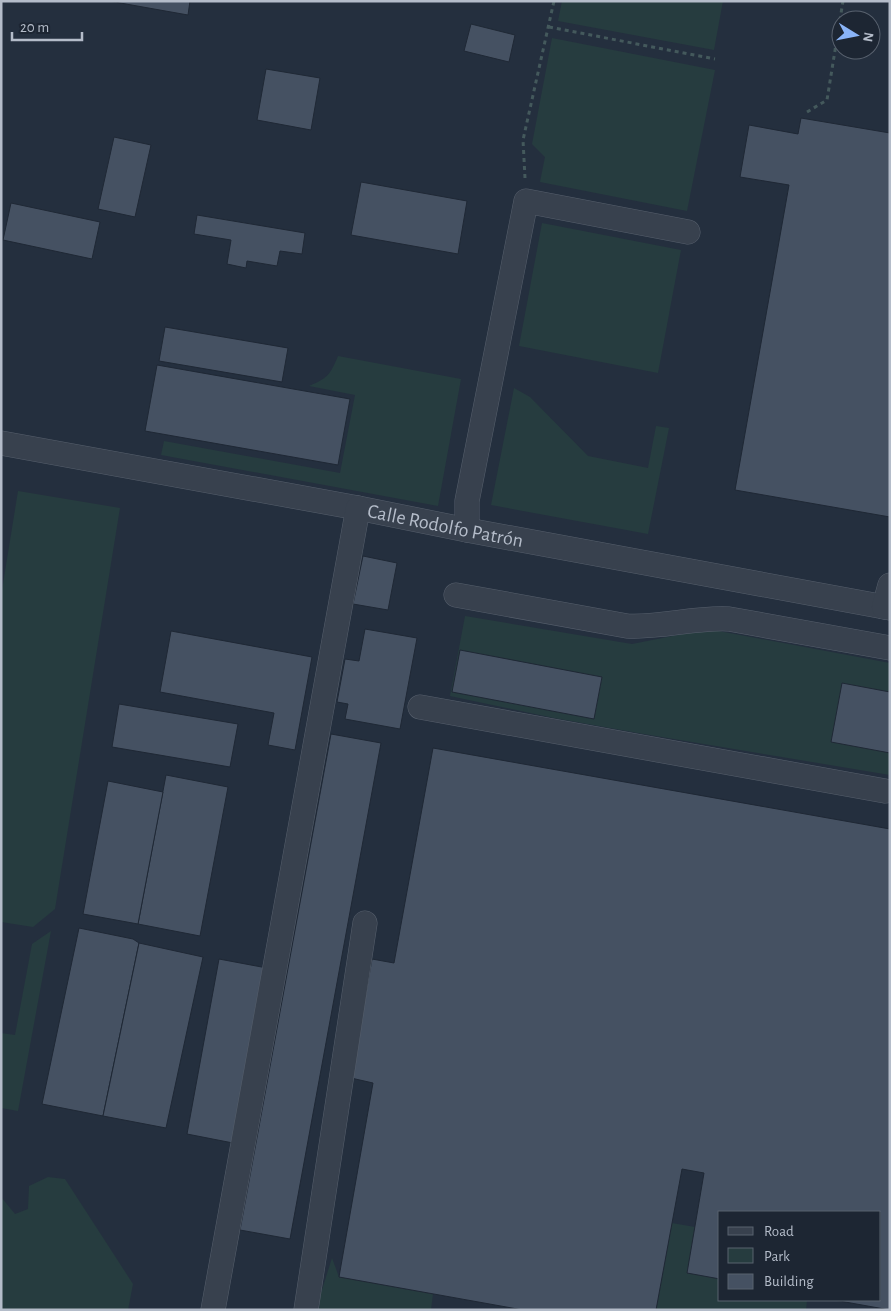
<svg xmlns="http://www.w3.org/2000/svg" width="891" height="1311" font-family="'Alegreya Sans',sans-serif">
<style>
.green{fill:#263c3f}
.building{fill:#455162;stroke:#1f2835}
.lines{fill:none;stroke-linecap:round;stroke-linejoin:round}
.minor-casing{stroke:#565f6c;stroke-width:25}
.path{stroke:#44595c;stroke-width:3;stroke-dasharray:4 4;stroke-linecap:butt}
.minor{stroke:#38414e;stroke-width:24}
.labels{text-anchor:middle;stroke-width:4;stroke-linejoin:round;paint-order:stroke}
.street-label{font-size:20px;fill:#b4bcc9;stroke:#1d2633}
</style>
<rect width="100%" height="100%" fill="#242f3e"/>
<g class="green">
<path d="M562,1h161l-9,49 -156,-29z"/>
<path d="M552,38l163,32 -28,141 -147,-29 5,-25 -13,-13z"/>
<path d="M542,223l139,27 -23,123 -139,-27z"/>
<path d="M338,356l123,23 -23,127 -277,-51 3,-14 176,32 15,-78 -46,-9c19,-8 21,-11 29,-30z"/>
<path d="M514,388l16,9 58,59 60,12 8,-42 13,2 -21,106 -157,-29z"/>
<path d="M18,491l102,17 -65,401 -22,18 -32,-5v-326z"/>
<path d="M465,616l167,28 76,-15 182,34v112l-252,-42 -84,-15 -104,-22z"/>
<path d="M51,931l-33,180 -17,-3v-75l14,2 17,-91z"/>
<path d="M48,1177l17,2 68,105 -5,26 -127,-1v-112l14,17 13,-5 1,-23z"/>
<path d="M672,1223l23,4 -8,46 33,6v21h87l-1,10h-150z"/>
<path d="M332,1258l7,19 94,17 -2,16h-112l1,-14z"/>
</g>
<g class="building">
<path d="M109,1h81l-2,14z"/>
<path d="M471,24l44,11 -6,27 -45,-11z"/>
<path d="M266,69l54,9 -9,52 -54,-10z"/>
<path d="M801,118l89,15v384l-155,-27 54,-305 -49,-8 9,-52 49,9z"/>
<path d="M114,137l37,8 -16,72 -37,-8z"/>
<path d="M361,182l106,19 -9,53 -107,-19z"/>
<path d="M11,203l89,19 -8,37 -89,-19z"/>
<path d="M197,215l108,18 -3,21 -22,-3 -3,15 -30,-5 -1,7 -19,-4 4,-24 -37,-6z"/>
<path d="M165,327l123,21 -6,34 -123,-21z"/>
<path d="M157,365l193,34 -12,66 -193,-34z"/>
<path d="M363,556l34,7 -9,47 -35,-6z"/>
<path d="M365,629l52,9 -17,91 -55,-10 3,-15 -11,-2 8,-43 14,2z"/>
<path d="M171,631l141,26 -17,93 -27,-5 6,-32 -114,-21z"/>
<path d="M460,650l142,27 -8,42 -142,-27z"/>
<path d="M842,683l48,9v61l-59,-11z"/>
<path d="M119,704l119,20 -8,43 -118,-20z"/>
<path d="M331,734l50,9 -91,496 -50,-9z"/>
<path d="M433,748l457,81v481l-56,-10h46v-88h-160v67l-33,-6 17,-100 -22,-4 -26,141h-133l-184,-33 34,-194 -22,-5 21,-119 22,4z"/>
<path d="M166,775l62,12 -28,149 -62,-12z"/>
<path d="M108,781l55,11 -25,132 -55,-10z"/>
<path d="M79,928l54,11 6,4 -36,173 -61,-12z"/>
<path d="M139,943l64,14 -37,171 -63,-12z"/>
<path d="M219,959l48,9 -34,175 -46,-9z"/>
</g>
<g class="lines">
<g class="minor-casing">
<g id="minor">
<path id="s1" d="M1,443l357,65 109,22 423,78"/>
<path d="M467,530v-29l59,-300 162,31"/>
<path d="M456,595l171,31c35,2 68,-9 102,-7l161,29"/>
<path d="M884,607l6,-22"/>
<path d="M420,707l465,84"/>
<path d="M213,1310l145,-802"/>
<path d="M306,1310l59,-387"/>
</g>
</g>
<g class="path">
<path d="M549,27l166,32"/>
<path d="M807,112l20,-12 16,-99"/>
<path d="M525,178l-2,-38 31,-139"/>
</g>
<use href="#minor" class="minor"/>
</g>
<g class="labels">
<g class="street-label">
<text dy="7" stroke="none"><textPath href="#s1" startOffset="452">Calle Rodolfo Patrón</textPath></text>
</g>
</g>
<rect width="891" height="1311" fill="none" stroke="#b4bcc9" stroke-width="5"/>
<rect x="718" y="1211" width="162" height="90" fill="#1d2633" stroke="#59626f"/>
<rect x="728" y="1227" width="25" height="8" fill="#38414e" stroke="#59626f"/>
<text x="764" y="1236" font-size="15" fill="#b4bcc9">Road</text>
<rect x="728" y="1248" width="25" height="15" fill="#263c3f" stroke="#59626f"/>
<text x="764" y="1261" font-size="15" fill="#b4bcc9">Park</text>
<rect x="728" y="1274" width="25" height="15" fill="#455162" stroke="#59626f"/>
<text x="764" y="1286" font-size="15" fill="#b4bcc9">Building</text>
<g transform="translate(856 35) rotate(100)"><circle r="24" fill="#1d2633" stroke="#59626f"/>
<path d="M0-4L9 19L0 12L-9 19Z" fill="#8ab4f8"/>
<text y="-8" font-size="14" font-weight="bold" text-anchor="middle" fill="#b4bcc9">N</text>
</g>
<path d="M12 32v8h70v-8" fill="none" stroke="#b4bcc9" stroke-width="2.5"/>
<text x="20" y="32" font-size="15" fill="#b4bcc9" stroke="#1d2633" stroke-width="4" paint-order="stroke">20 m</text>
</svg>
